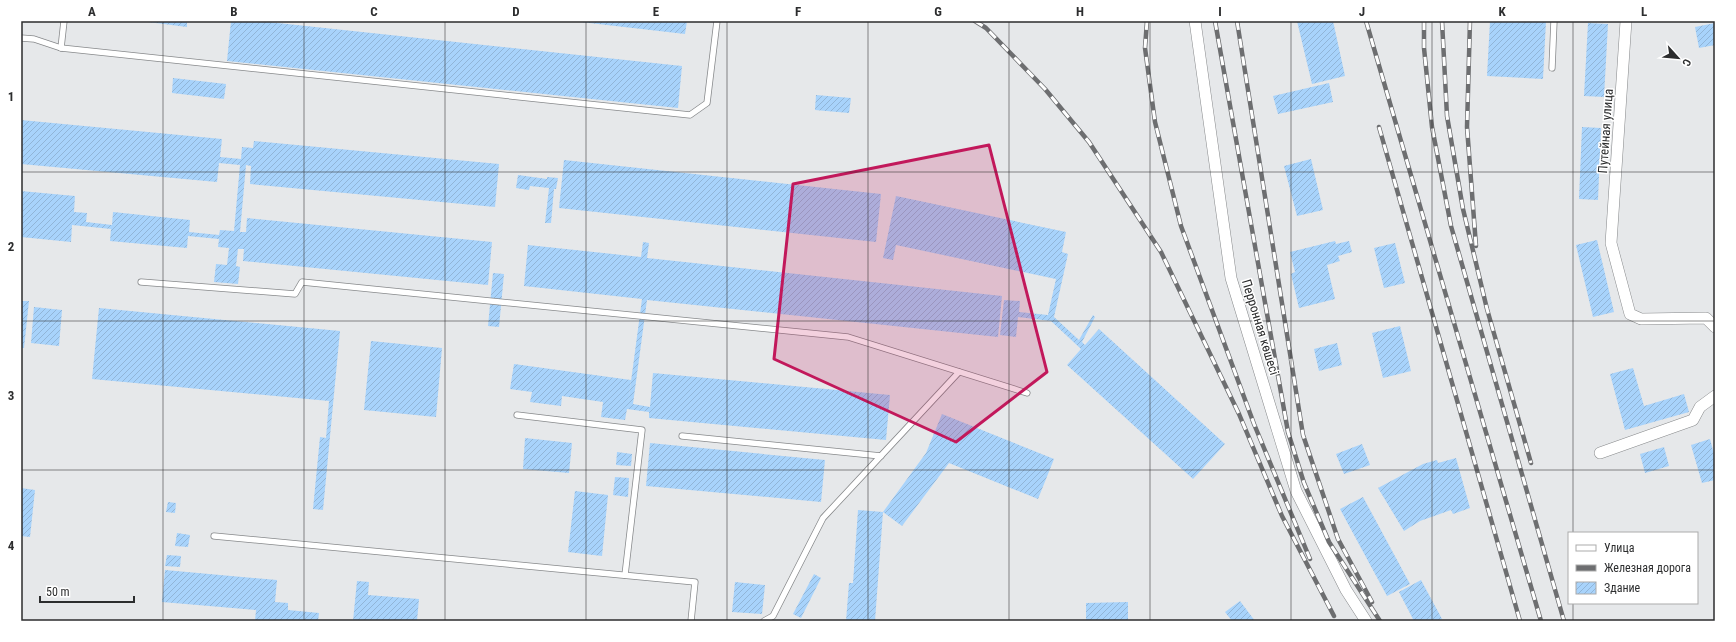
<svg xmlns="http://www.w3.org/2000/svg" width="1736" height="642" font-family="'Roboto Condensed',sans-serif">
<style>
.building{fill:url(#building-hatch)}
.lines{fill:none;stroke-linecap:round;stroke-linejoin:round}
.service-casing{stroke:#87898b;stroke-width:7}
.minor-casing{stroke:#87898b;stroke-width:12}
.service{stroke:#fff;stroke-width:5.5}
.minor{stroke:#fff;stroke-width:11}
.rail-casing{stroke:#6d6e70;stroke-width:4.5}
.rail{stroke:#fff;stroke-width:3;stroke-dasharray:9;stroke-linecap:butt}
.marked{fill:#c2185b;fill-opacity:0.2;stroke:#c2185b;stroke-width:3;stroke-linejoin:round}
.grid{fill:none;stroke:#2c2d2e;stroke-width:1;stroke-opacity:0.55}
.labels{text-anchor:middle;stroke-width:3;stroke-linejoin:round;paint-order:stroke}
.street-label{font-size:13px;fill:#2c2d2e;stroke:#fff}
.neatline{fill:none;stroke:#2c2d2e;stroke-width:1.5}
.grid-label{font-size:13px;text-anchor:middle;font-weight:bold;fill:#2c2d2e}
</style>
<defs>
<pattern id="building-hatch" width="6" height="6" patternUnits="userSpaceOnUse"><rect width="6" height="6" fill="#a8d3fb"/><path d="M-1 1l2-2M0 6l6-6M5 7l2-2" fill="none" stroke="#91b5d7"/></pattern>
</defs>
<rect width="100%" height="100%" fill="#e6e8ea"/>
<g class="building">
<path d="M148,21h39v6l-39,-5z"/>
<path d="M231,21h28l423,45 -4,42 -451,-47z"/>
<path d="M572,21h115l-2,13z"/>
<path d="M1297,21h36l12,55 -33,8z"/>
<path d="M1490,21h56l-3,58 -56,-3z"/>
<path d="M1588,23l20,1 -4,73 -20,-1z"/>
<path d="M1715,23v22l-16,3 -4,-21z"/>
<path d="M173,78l53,6 -2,15 -52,-6z"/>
<path d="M1329,83l4,19 -55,12 -5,-18z"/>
<path d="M816,95l35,3 -2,15 -34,-3z"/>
<path d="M21,120l201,19 -2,18 21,2 1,-12 11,1 1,-7 245,23 -4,43 -245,-23 1,-18 -5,-1 -6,67h6l1,-14 245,24 -4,43 -245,-24 1,-12h-6l-2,17 4,1 -2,17 -24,-2 2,-18 11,1 2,-17 -11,-1 1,-8 -31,-3 -1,12 -77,-7 1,-12 -39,-4 -1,17 -50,-5v-46l54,5 -1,16 13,1 -1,9 26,3 1,-13 77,8 -1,12 30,3 1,-5 14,1 6,-66 -21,-2 -2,19 -196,-18z"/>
<path d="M1582,127l19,1 -3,72 -19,-1z"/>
<path d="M1311,159l12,51 -26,6 -13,-50z"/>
<path d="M564,160l317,34 -5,48 -317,-34z"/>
<path d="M518,175l29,4v-2l11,1 -2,11h-2l-3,34h-6l4,-35 -19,-2 -1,4 -13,-2z"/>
<path d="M896,196l170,36 -4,20 6,2 -14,63 25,23 14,-25 2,2 -13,25 3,3 14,-16 126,115 -32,35 -126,-114 14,-16 -30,-28 -33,-4 -2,20 -16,-2 4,-35 16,1 -1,11 29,3 8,-36 -160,-34 -3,15 -10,-2z"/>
<path d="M1597,240l17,72 -21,5 -17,-72z"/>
<path d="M1335,241l1,3 13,-3 3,11 -14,4 2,5 -13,4 8,34 -36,9 -8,-34 4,-2 -5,-20z"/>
<path d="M643,242l6,1 -2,15 355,38 -4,41 -351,-37 -14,104 17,3 3,-34 237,22 -4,45 -237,-22v-6l-22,-3 -2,11 -24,-3 2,-15 -41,-6 -1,10 -31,-4 2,-10 -22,-3 4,-25 117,16 -3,24 14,-105 -118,-13 4,-41 113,12z"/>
<path d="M1395,243l10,40 -21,5 -10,-40z"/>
<path d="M493,273l11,1 -5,53 -11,-1z"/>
<path d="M21,301h8l-5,47h-3z"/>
<path d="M34,307l28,3 -3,36 -28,-3z"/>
<path d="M99,308l241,23 -17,179 -10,-1 7,-72 6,1 3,-37 -237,-22z"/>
<path d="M1400,326l11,45 -28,7 -11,-45z"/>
<path d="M371,341l71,7 -6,69 -72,-7z"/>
<path d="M1337,343l5,22 -23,6 -5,-22z"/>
<path d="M1633,368l11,38 40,-12 5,18 -64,18 -15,-56z"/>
<path d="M942,414l112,45 -16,40 -89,-36 -47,63 -19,-14 43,-59z"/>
<path d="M525,438l47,5 -3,30 -46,-4z"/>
<path d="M1710,439l5,19v22l-13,3 -11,-38z"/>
<path d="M650,443l175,17 -4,42 -175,-16z"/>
<path d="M1362,444l8,21 -26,9 -8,-20z"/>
<path d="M1664,447l5,19 -24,7 -5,-19z"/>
<path d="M617,452l15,2 -1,12 -15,-1z"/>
<path d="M1456,458l14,50 -17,6 -2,-4 -31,11 -16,10 -26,-43 45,-24 14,-4 1,3z"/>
<path d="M615,477l14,1 -1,19 -15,-2z"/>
<path d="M21,488l14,2 -5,47 -9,-1z"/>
<path d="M575,491l33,4 -6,61 -34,-4z"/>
<path d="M1363,497l47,87 -23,12 -47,-87z"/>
<path d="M168,502l8,1 -1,10 -9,-1z"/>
<path d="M858,510l25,2 -8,109h-29l3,-38h4z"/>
<path d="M177,533l13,2 -2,12 -13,-1z"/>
<path d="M167,555l14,1 -1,11 -15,-1z"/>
<path d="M165,570l112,10 -2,22 13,1v7l31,3 -1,8h-63l1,-11 -94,-8z"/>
<path d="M814,574l7,4 -20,40 -8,-4z"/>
<path d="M1421,580l21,39 -5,2h-23l-15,-29z"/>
<path d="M357,581l12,1 -1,13 51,4 -2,22h-64z"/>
<path d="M735,582l30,3 -3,29 -30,-2z"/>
<path d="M1240,601l15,20h-23l-7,-9z"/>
<path d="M1128,602v19h-42v-18z"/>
</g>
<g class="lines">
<g class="service-casing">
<g id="service">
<path d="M21,38l13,1 27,9 629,67 17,-12 10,-82"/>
<path d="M61,48l3,-27"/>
<path d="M1552,68l2,-47"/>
<path d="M141,282l154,12 7,-12 546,55 179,56"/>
<path d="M517,415l125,15 -17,145"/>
<path d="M682,436l199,20"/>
<path d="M214,536l481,46 -4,39"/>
<path d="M764,621l9,-5 50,-98 136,-146"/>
</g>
</g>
<g class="minor-casing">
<g id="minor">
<path d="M1195,21l36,257 65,213 50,99 20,31"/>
<path d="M1626,21l-15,222 19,71 11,5 65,-1 9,9"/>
<path d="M1600,453l93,-33 7,-13 15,-11"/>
</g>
</g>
<use href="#service" class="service"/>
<use href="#minor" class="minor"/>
<g class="rail-casing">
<g id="rail">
<path d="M975,21l11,7 59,61 44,53 72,110 78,162 43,102 52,100"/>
<path d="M1147,21l-2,27 10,74 26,104 73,198 56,135"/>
<path d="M1215,21l73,411 16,51 25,59 51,79"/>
<path d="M1237,21l66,414 35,104 34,63"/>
<path d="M1366,21l175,600"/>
<path d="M1424,21v27l8,79 19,99 113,395"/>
<path d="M1442,21l5,95 16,93 24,100 44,154"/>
<path d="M1470,21l-3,106 9,119"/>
<path d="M1379,127l141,494"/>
</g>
</g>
<use href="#rail" class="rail"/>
</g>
<path class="marked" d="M989,145l58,227 -91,70 -182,-83 19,-175z"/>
<path class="grid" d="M163,21v600M304,21v600M445,21v600M586,21v600M727,21v600M868,21v600M1009,21v600M1150,21v600M1291,21v600M1432,21v600M1573,21v512M21,172h1694M21,321h1694M21,470h1694M1573,603v18"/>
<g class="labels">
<g class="street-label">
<text transform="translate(1605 131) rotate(-86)" y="5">Путейная улица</text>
<text transform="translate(1261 327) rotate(73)" y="5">Перронная көшесі</text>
</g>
</g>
<rect width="1736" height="642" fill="none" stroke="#ffffff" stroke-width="44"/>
<rect x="1568" y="532" width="130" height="72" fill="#ffffff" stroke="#ababab"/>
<rect x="1576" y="545" width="20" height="6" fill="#ffffff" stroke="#ababab"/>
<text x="1604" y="552" font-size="12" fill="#2c2d2e">Улица</text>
<rect x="1576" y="565" width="20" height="6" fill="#6d6e70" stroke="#ababab"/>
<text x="1604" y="572" font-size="12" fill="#2c2d2e">Железная дорога</text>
<rect x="1576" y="582" width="20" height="12" fill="url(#building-hatch)" stroke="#ababab"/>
<text x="1604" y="592" font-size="12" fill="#2c2d2e">Здание</text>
<g transform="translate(1678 58) rotate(117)" stroke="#ffffff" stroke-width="3" paint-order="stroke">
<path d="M0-3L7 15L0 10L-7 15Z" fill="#2c2d2e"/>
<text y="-6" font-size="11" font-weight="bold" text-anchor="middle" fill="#2c2d2e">С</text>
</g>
<path d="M40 596v6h94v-6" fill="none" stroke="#2c2d2e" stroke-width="2"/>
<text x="46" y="596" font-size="12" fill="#2c2d2e" stroke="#ffffff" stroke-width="3" paint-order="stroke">50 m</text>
<rect x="22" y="22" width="1692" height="598" class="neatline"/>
<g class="grid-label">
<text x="92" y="16">A</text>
<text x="234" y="16">B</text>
<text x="374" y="16">C</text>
<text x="516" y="16">D</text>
<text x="656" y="16">E</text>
<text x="798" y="16">F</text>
<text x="938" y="16">G</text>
<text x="1080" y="16">H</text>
<text x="1220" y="16">I</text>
<text x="1362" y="16">J</text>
<text x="1502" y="16">K</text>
<text x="1644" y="16">L</text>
<text x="11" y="101">1</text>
<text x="11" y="251">2</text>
<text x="11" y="400">3</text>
<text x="11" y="550">4</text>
</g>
</svg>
